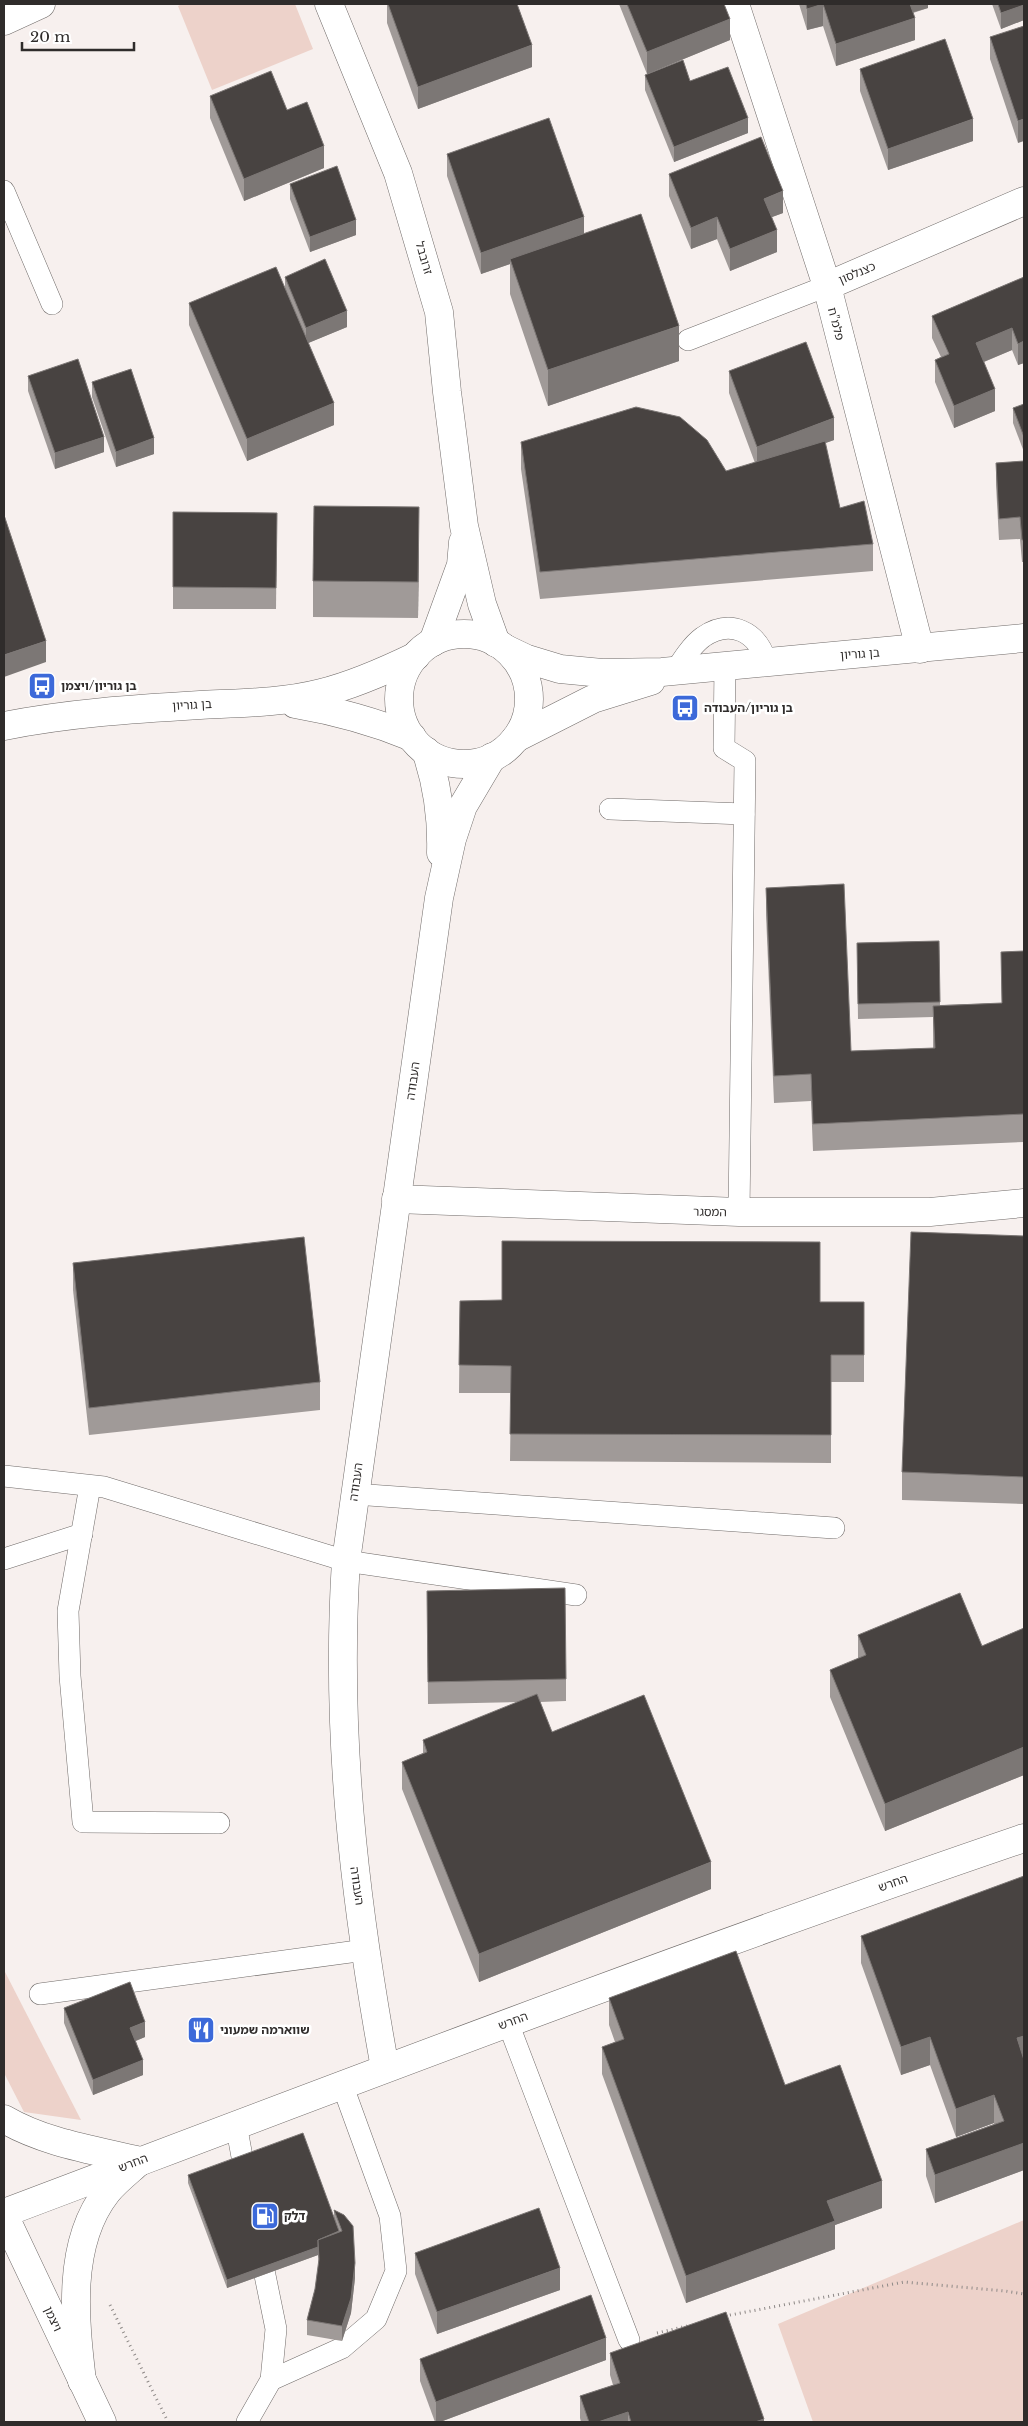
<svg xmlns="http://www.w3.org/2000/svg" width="1028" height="2426" font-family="'Libre Baskerville','Noto Sans Hebrew',serif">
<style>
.green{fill:#edd2ca}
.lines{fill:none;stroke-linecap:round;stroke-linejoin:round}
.service-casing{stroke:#706b69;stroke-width:22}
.minor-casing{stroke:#706b69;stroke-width:29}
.tertiary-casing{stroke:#706b69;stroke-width:29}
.primary-casing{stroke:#706b69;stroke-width:29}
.path{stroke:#8d8886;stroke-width:3;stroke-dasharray:1 4;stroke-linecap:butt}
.service{stroke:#fff;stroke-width:21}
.minor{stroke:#fff;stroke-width:28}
.tertiary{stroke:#fff;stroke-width:28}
.primary{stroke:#fff;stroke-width:28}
.wall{fill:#a09a98}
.shaded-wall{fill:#7c7775}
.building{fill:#484341;stroke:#7c7775}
.labels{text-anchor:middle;stroke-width:5;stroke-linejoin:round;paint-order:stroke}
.street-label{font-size:12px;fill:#2f2c2b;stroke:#fff}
.poi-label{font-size:12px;font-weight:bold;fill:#2f2c2b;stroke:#fff;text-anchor:start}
</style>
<rect width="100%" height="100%" fill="#f7f0ee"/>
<g class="green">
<path d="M182,4h113l18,45 -101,41 -34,-84z"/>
<path d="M4,1970l77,150 -57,-8 -20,-39z"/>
<path d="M1024,2220v202h-211l-35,-98z"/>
</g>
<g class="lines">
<g class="service-casing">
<g id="service">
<path d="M4,191l48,113"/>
<path d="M688,340l139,-54"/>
<path d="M725,665l-1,83 21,13 -6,451"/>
<path d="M676,670c7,-11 16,-25 27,-33 28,-19 54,-5 63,24"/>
<path d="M610,809l134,5"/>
<path d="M4,1476l100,11 242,74 230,34"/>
<path d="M90,1486l-22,125 2,65 13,146 136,1"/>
<path d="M354,1494l480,34"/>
<path d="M4,1559l78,-25"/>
<path d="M40,1994l325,-44"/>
<path d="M508,2023l121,317"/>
<path d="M236,2124l11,60"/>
<path d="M271,2380l71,-32 34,-29 20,-48 -6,-55 -48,-132"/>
<path d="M247,2422l24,-42 5,-51 -17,-83"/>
</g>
</g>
<g class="minor-casing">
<g id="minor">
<path d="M329,4l69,169 41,139 8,80 17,134 18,78 14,39"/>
<path d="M735,4l92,282 93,363"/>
<path d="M4,21l37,-17"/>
<path d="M827,286l197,-85"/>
<path d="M433,642l28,-77 2,-23"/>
<path d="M426,751c11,32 16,67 15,102"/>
<path d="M396,1199l343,13h191l94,-9"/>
<path d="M385,2068c-31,-170 -50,-335 -39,-507l93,-663 13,-59 11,-33 29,-49"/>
<path d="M4,2213c339,-128 677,-258 1020,-375"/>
</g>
</g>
<g class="tertiary-casing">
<g id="tertiary">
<circle cx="464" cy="699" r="65"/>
<path d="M506,649l21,10 33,10 42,4 60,-1 362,-34"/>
<path d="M295,704c41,7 78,17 117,33"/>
<path d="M4,726c65,-13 130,-17 196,-21 40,-2 82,-2 121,-12 33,-8 64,-22 95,-37"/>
<path d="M516,738l77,-39 58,-18"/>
</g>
</g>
<g class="primary-casing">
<g id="primary">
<path d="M4,2119c41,24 90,31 136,42"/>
<path d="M4,2215l98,207"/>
<path d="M82,2381c-7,-60 -16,-137 25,-189 9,-11 22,-21 33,-31"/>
</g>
</g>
<g class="path">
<path d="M110,2305l58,117"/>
<path d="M725,2316l179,-34 101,9 19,3"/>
<path d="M657,2333l30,-7"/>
</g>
<use href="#service" class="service"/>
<use href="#minor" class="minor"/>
<use href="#tertiary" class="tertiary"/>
<use href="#primary" class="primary"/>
</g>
<g class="wall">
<path d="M387,4h130l15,63 -114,42 -31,-86z"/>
<path d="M619,4h105l6,36 -83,34z"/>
<path d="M799,4h129v4l-15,5 2,27 -79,26 -13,-40 -16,4z"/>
<path d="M992,4h32v16l-23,9z"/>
<path d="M1024,26l-6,117 -28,-84v-22z"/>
<path d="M860,69l113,72 -85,29 -28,-79z"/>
<path d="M645,75l45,6 58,52 -74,29 -29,-72z"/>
<path d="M210,96l114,72 -80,33 -34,-83z"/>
<path d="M447,154l137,80 95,127 -131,45 -38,-112v-30l-29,10 -34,-98z"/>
<path d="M669,174l114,39 -11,4 5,35 -47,19 -13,-32 -26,10 -22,-53z"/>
<path d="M290,184l66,51 -46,17 -20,-53z"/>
<path d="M285,277l62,50 -39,16 26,82 -87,36 -58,-136v-22l96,-15z"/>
<path d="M1024,277v86l-6,2 -6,-15 -28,12 11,49 -41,17 -19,-46v-22l6,-3 -9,-19v-22z"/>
<path d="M729,371l105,69 -9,3 15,65 33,36v27l-333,28 -19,-130v-27l205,29 29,-8 -26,-70z"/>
<path d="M28,376l76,76 -49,17 -27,-78z"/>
<path d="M92,382l62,72 -38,13 -24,-70z"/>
<path d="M1024,404v48l-11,-29v-15z"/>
<path d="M1024,461v101h-2l-2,-23 -21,1 -3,-55v-22z"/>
<path d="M173,512l104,1 -1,96h-103z"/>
<path d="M419,542l-1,76 -105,-1v-36z"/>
<path d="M766,888l85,163 82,-3v-31l-75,2 -1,-76 82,-2 1,64 62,-2 -1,-51 23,-1v191l-211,9 -2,-50 -37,2 -8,-188z"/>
<path d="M1024,1236v268l-122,-4v-28z"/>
<path d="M73,1263l247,119v28l-231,25 -16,-145z"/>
<path d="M460,1301l404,1v80h-33v81l-321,-2 1,-68h-52z"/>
<path d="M427,1591l139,88v22l-26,1 12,30 159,157 -232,93 -77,-193v-27l21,-9v-13l95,-38 -90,2z"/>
<path d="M1024,1628v147l-139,56 -55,-134v-27l28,-11v-24l124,11z"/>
<path d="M1024,1876v294l-89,33 -9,-27v-27l68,-25v-1l-38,14 -26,-72 -29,10 -40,-112v-27z"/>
<path d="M609,1998l176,87 97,123 -47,17v24l-149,54 -84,-229v-27l13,-5 -6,-17z"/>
<path d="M64,2008l81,29 -9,4 7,34 -50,20 -29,-72z"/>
<path d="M188,2175l146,43v-8l10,5 11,63 -4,35 -9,28 -35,-6v-15l8,-31 4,-24 -1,-10 -91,33 -39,-105z"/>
<path d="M415,2253l145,37 -123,44 -22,-60z"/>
<path d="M610,2353l154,69h-183l-1,-4v-22l33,-11 -3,-10z"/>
<path d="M420,2359l186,1 -166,62h-5l-15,-41z"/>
</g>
<g class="shaded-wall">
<path d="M823,4v22l-16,4v-21z"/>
<path d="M907,4h21v4l-21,6z"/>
<path d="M1024,5v15l-23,9v-16z"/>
<path d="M915,18v22l-79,26v-22z"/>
<path d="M730,19v21l-83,34v-22z"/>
<path d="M532,45v22l-114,42v-22z"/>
<path d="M748,118v15l-74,29v-15z"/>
<path d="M973,119v22l-85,29v-21z"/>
<path d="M1024,119v22l-6,2v-22z"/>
<path d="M324,146v22l-80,33v-22z"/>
<path d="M783,191v22l-19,7v-21z"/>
<path d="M584,217v22l-74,20v5l-29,10v-21z"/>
<path d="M717,217v22l-26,10v-21z"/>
<path d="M356,220v15l-46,17v-15z"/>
<path d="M777,230v22l-47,19v-22z"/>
<path d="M347,311v16l-41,17v-16z"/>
<path d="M679,326v35l-131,45v-36z"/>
<path d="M1012,328v22l-36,15v-22z"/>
<path d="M1024,341v22l-6,2v-21z"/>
<path d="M995,389v22l-41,17v-22z"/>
<path d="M334,403v22l-87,36v-22z"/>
<path d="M834,418v22l-77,28v-21z"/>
<path d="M104,437v15l-49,17v-16z"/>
<path d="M154,438v16l-38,13v-15z"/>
<path d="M419,507v35l-1,76v-36z"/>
<path d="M46,641v21l-42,15v-22z"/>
<path d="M1024,1747v28l-139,56v-27z"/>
<path d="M711,1862v27l-232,93v-28z"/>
<path d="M145,2022v15l-15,6v-15z"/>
<path d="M1024,2036v27l-7,-25z"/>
<path d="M930,2037v28l-29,10v-28z"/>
<path d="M143,2060v15l-50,20v-15z"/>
<path d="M994,2095v28l-38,14v-28z"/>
<path d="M1024,2143v27l-89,33v-28z"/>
<path d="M882,2181v27l-47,17v24l-149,54v-27l141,-75z"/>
<path d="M318,2247v8l-91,33v-8z"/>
<path d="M355,2263v15l-4,35 -9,28v-15z"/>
<path d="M560,2268v22l-123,44v-22z"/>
<path d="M606,2338v22l-166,62h-4v-20z"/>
<path d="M628,2412v10h-30z"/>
<path d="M764,2419v3h-9z"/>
</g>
<g class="building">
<path d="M388,4h129l15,41 -114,42z"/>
<path d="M627,4h97l6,15 -83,33z"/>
<path d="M806,4h104l5,14 -79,26 -13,-40 -16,5z"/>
<path d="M998,4h26v1l-23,8z"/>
<path d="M1024,26v93l-6,2 -28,-84z"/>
<path d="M945,39l28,80 -85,30 -28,-80z"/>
<path d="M683,60l7,21 38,-14 20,51 -74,29 -29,-72z"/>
<path d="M271,71l16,39 20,-8 17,44 -80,33 -34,-83z"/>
<path d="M549,118l35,99 -103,36 -34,-99z"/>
<path d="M761,137l22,54 -19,8 13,31 -47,19 -13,-32 -26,11 -22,-54z"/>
<path d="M337,166l19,54 -46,17 -20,-53z"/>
<path d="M641,214l38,112 -131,44 -38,-111z"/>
<path d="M325,259l22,52 -41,17 -21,-51z"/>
<path d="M276,267l58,136 -87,36 -58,-136z"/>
<path d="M1024,277v64l-6,3 -6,-16 -36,15 19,46 -41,17 -19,-46 14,-6 -17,-38z"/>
<path d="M806,342l28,76 -77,29 -28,-76z"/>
<path d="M78,359l26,78 -49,16 -27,-77z"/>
<path d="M131,369l23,69 -38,14 -24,-70z"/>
<path d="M1024,404v33l-11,-29z"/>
<path d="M636,407l44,10 27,23 19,31 99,-30 15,67 24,-7 9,43 -333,28 -19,-130z"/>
<path d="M1024,461v79h-2l-2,-23 -21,2 -3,-56z"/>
<path d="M314,506l105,1 -1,75 -105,-1z"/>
<path d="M173,512l104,1 -1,75 -103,-1z"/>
<path d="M4,515l42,126 -42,14z"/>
<path d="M844,884l7,167 84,-3 -2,-42 69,-3 -1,-51 23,-1v163l-211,10 -2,-50 -37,2 -8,-188z"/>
<path d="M939,941l1,61 -82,2 -1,-61z"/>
<path d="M911,1232l113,4v241l-122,-5z"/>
<path d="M304,1237l16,145 -231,26 -16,-145z"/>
<path d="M502,1241l318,1v60h44v53h-33v80l-321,-1 1,-68 -52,-1 1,-64 42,-1z"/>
<path d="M565,1588l1,91 -138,3 -1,-91z"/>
<path d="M960,1593l22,53 42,-18v119l-139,57 -55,-134 36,-15 -8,-20z"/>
<path d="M537,1694l15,38 92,-37 67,167 -232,92 -77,-192 25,-10 -4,-12z"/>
<path d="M1024,1876v160l-7,2 7,22v83l-89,32 -9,-26 78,-28 -10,-26 -38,14 -26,-72 -29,10 -40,-111z"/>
<path d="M736,1951l49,134 55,-20 42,116 -55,20 8,20 -149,55 -84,-229 22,-8 -15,-41z"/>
<path d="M130,1982l15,40 -15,6 13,32 -50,20 -29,-72z"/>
<path d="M303,2133l36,98 -21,9v7l-91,33 -39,-105z"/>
<path d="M539,2208l21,60 -123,44 -22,-59z"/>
<path d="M334,2210l10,5 9,11 2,37 -4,35 -9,28 -35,-6 8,-31 4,-30 -1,-19 24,-9z"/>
<path d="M591,2295l15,43 -170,64 -16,-43z"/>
<path d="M726,2312l38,107 -9,3h-124l-3,-10 -30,10h-9l-9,-26 40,-13 -10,-30z"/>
</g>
<defs>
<g id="bus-square" transform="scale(1.4375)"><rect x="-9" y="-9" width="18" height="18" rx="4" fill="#3c69d9" stroke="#fff"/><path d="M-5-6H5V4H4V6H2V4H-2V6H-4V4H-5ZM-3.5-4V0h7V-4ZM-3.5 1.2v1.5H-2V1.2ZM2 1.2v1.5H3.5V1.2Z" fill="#fff"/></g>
<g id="restaurant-square" transform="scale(1.4375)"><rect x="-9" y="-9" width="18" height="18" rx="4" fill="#3c69d9" stroke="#fff"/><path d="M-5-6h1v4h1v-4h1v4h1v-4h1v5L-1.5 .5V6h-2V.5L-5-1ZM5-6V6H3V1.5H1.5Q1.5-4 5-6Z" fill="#fff"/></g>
<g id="fuel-square" transform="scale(1.4375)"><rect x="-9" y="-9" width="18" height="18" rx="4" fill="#3c69d9" stroke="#fff"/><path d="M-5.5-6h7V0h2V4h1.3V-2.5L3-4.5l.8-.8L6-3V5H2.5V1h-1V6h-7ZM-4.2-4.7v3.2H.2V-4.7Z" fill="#fff"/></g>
</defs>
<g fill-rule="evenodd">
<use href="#bus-square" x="42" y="686"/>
<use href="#bus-square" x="685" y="708"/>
<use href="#restaurant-square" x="201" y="2030"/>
<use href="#fuel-square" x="265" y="2216"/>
</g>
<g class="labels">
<g class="street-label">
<text transform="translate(424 258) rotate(74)" y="4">זרובבל</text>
<text transform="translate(857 273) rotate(-23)" y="4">כצנלסון</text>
<text transform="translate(836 324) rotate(75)" y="4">פלמ"ח</text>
<text transform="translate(860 654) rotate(-4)" y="4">בן גוריון</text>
<text transform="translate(192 705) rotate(-3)" y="4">בן גוריון</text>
<text transform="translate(413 1081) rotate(-82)" y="4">העבודה</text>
<text transform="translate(710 1212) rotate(1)" y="4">המסגר</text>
<text transform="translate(356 1482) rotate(-82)" y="4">העבודה</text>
<text transform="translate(893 1883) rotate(-19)" y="4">החרש</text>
<text transform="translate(357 1886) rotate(82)" y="4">העבודה</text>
<text transform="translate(513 2021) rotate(-20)" y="4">החרש</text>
<text transform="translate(133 2163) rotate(-21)" y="4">החרש</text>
<text transform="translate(53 2319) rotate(65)" y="4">ויצמן</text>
</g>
<g class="poi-label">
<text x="61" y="690">בן גוריון/ויצמן</text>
<text x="704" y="712">בן גוריון/העבודה</text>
<text x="220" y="2034">שווארמה שמעוני</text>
<text x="284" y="2220">דלק</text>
</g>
</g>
<rect width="1028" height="2426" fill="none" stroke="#2f2c2b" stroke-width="10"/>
<path d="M22 42v8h112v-8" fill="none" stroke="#2f2c2b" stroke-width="2.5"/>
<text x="30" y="42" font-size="15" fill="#2f2c2b" stroke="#ffffff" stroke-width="4" paint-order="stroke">20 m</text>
</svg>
